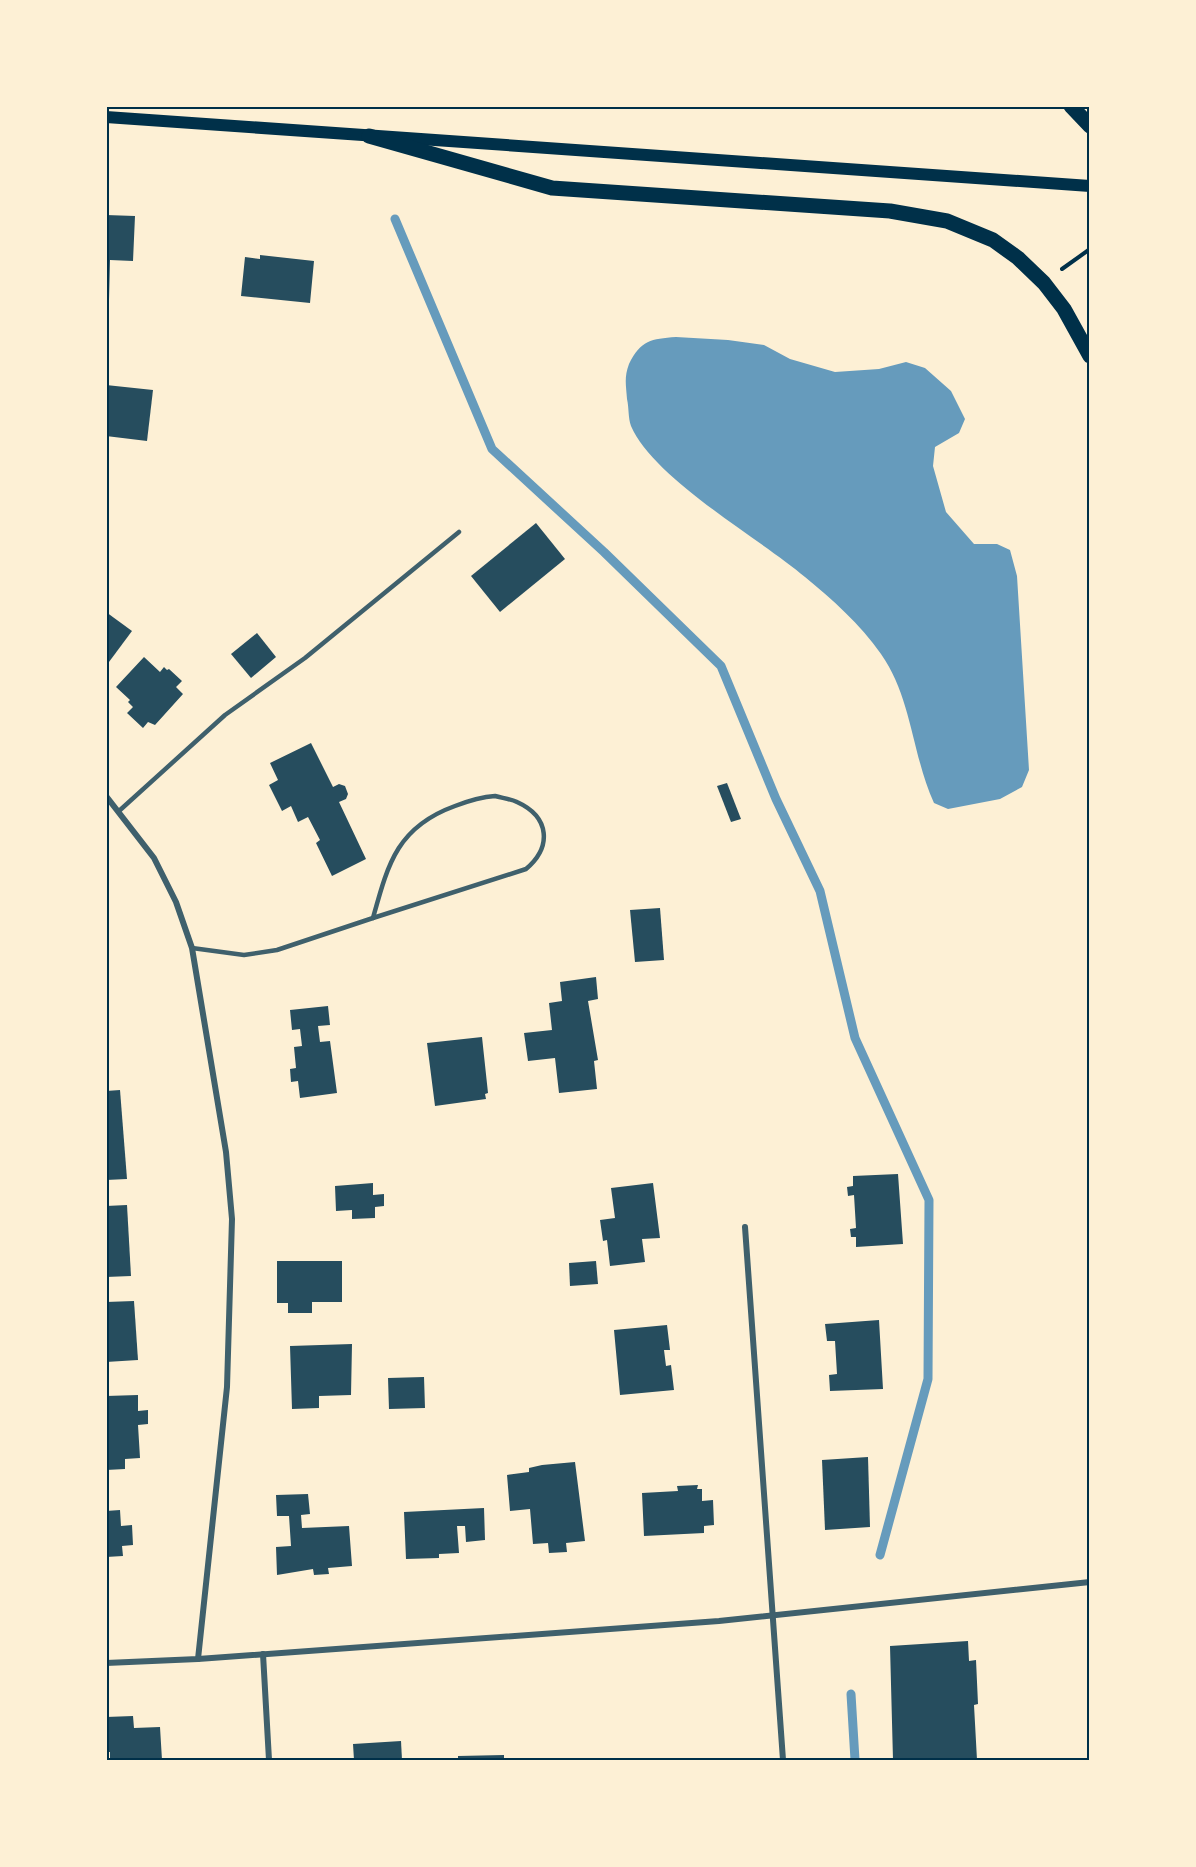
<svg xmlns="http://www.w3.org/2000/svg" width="1196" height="1867" font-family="'Fira Sans',sans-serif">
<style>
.water{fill:#669bbc}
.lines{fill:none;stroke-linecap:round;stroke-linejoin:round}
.stream{stroke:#669bbc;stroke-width:9}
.building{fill:#264d5e}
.path{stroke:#003049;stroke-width:4}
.service{stroke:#3f606c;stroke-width:4.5}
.minor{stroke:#3f606c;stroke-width:6}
.secondary{stroke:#003049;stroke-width:12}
.primary{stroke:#003049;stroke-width:15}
.neatline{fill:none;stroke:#003049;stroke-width:2}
</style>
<rect width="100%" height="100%" fill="#fdf0d5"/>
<path class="water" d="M676,337l52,3 36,5 26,14 45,13 44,-3 27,-7 19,6 26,23 14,28 -6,14 -24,14 -2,19 13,46 28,32h23l13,6 7,26 12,194 -7,17 -22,12 -52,10 -14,-6c-22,-48 -22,-105 -53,-149 -21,-30 -48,-54 -76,-77 -46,-39 -151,-98 -174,-151 -3,-8 -2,-19 -4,-27 -1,-14 -3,-22 2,-35 12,-24 22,-25 47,-27z"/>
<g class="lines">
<g class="stream">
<path d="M395,219l97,230 112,103 117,114 55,133 44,92 35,147 74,162 -1,179 -48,176"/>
<path d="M851,1694l4,66"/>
</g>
</g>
<g class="building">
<path d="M106,215l29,1 -2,45 -23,-1 -1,40h-3z"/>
<path d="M260,255l54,6 -4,42 -69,-7 4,-39 15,2z"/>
<path d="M106,385l47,5 -6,51 -41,-5z"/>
<path d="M536,523l29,36 -65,53 -29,-36z"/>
<path d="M106,612l26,19 -26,35z"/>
<path d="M257,633l19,24 -25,21 -20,-24z"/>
<path d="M144,657l16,15 4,-5 3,3 2,-1 13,12 -6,6 7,7 -28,31 -7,-3 -5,6 -16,-15 6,-6 -5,-5 2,-2 -14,-13z"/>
<path d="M311,743l22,44 6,-3 6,2 3,8 -2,5 -7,3 27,57 -34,17 -16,-33 4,-3 -12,-23 -10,5 -7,-16 -9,5 -13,-26 9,-5 -8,-17z"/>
<path d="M727,783l14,36 -10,3 -14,-36z"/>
<path d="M660,908l4,52 -29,2 -5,-52z"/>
<path d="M596,977l2,22 -10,2 10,59 -4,1 3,28 -38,4 -4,-35 -27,3 -4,-28 28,-3 -3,-27 13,-2 -2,-19z"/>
<path d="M328,1006l2,19 -12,1 2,16 10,-1 7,52 -37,5 -2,-17 -7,1 -1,-13 6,-1 -2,-21 8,-1 -2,-17 -8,1 -2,-20z"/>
<path d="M482,1037l6,56 -3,1 1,5 -51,7 -8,-63z"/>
<path d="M120,1090l7,89 -21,1v-89z"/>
<path d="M898,1174l5,70 -47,3v-10h-5l-1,-8 6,-1 -2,-33 -6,1 -1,-9 6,-1v-10z"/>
<path d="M373,1183v12l11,-1v12l-9,1v11l-23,1v-9l-16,1 -1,-25z"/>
<path d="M653,1183l7,55 -18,1 3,23 -35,4 -3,-26 -4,1 -3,-21 15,-2 -4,-30z"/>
<path d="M127,1205l4,71 -25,1v-71z"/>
<path d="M277,1261h65v41h-30v11h-24v-10h-11z"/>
<path d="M596,1261l2,23 -28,2 -1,-23z"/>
<path d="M134,1301l4,59 -32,2v-60z"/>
<path d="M879,1320l4,69 -53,2 -1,-16 8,-1 -2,-33h-8l-2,-17z"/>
<path d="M667,1325l3,25h-6l2,16 5,-1 3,25 -54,5 -6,-65z"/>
<path d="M352,1344l-1,51 -32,1v12l-27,1 -2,-63z"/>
<path d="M424,1377l1,31 -36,1 -1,-31z"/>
<path d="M138,1395v16l10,-1v14l-10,1 2,33 -15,1v10l-19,1v-74z"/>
<path d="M868,1457l2,70 -45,3 -3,-70z"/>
<path d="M575,1462l10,79 -19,2 1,9 -18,1 -1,-10 -15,1 -3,-35 -20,2 -3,-36 22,-3v-4l13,-3z"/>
<path d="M698,1485l-1,4h5v12l11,-1 1,25 -10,1v7l-60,3 -2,-43 36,-2 -1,-5z"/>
<path d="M308,1494l2,20 -9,1 1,13 47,-2 3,40 -24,2 1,6 -15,1 -1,-6 -36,6 -1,-28 15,-1 -2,-30h-12l-1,-21z"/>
<path d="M484,1508l1,32 -19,2 -1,-16h-8l2,27 -20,1v4l-33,1 -2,-47z"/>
<path d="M120,1510l1,16 11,-1 1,20 -11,1 1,10 -17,1v-46z"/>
<path d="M968,1641l1,20 7,-1 2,44 -4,1 3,55h-84l-3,-114z"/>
<path d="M133,1716l1,12 26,-1 2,33h-52v-8h-4v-35z"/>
<path d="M401,1741l1,19h-48l-1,-16z"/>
<path d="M504,1755v5h-46v-4z"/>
</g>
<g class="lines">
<path class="path" d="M1062,269l28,-20"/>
<g class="service">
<path d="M495,796c7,2 16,3 22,6 33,15 35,45 9,67l-153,49c15,-54 24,-91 82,-112 13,-5 25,-9 40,-10z"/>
<path d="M119,811l106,-96 80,-57 154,-126"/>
<path d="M192,948l52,7 33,-5 96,-32"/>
</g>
<g class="minor">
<path d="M106,796l48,62 22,44 16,46 34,204 6,67 -5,168 -29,272"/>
<path d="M745,1227l38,533"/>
<path d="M263,1654l6,106"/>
<path d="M106,1663l92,-4 521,-38 371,-39"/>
</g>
<path class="secondary" d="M106,117l984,69"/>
<g class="primary">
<path d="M1071,106l19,20"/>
<path d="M369,136l183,52 338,23 57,10 46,19 25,18 26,25 20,26 26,47"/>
</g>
</g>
<rect width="1196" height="1867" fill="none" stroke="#fdf0d5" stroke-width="216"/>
<rect x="108" y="108" width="980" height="1651" class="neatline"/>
</svg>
